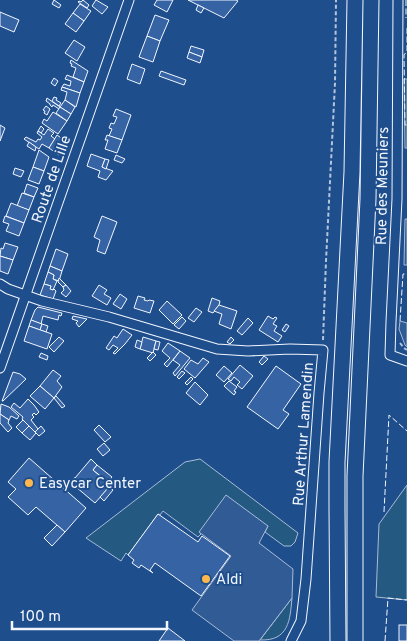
<svg xmlns="http://www.w3.org/2000/svg" width="407" height="641" font-family="Overpass,sans-serif">
<style>
.green{fill:#245a82;stroke:#a8bbd7}
.parking{fill:#305b95;stroke:#a8bbd7}
.building{fill:#3563a3;stroke:#f2f6ff}
.lines{fill:none;stroke-linecap:round;stroke-linejoin:round}
.minor-casing{stroke:#f2f6ff;stroke-width:11}
.trunk-casing{stroke:#f2f6ff;stroke-width:17}
.path{stroke:#b3c4dc;stroke-width:2;stroke-dasharray:4 2.5;stroke-linecap:butt}
.minor{stroke:#1f4e8c;stroke-width:9}
.trunk{stroke:#1f4e8c;stroke-width:15}
.fence{stroke:#f2f6ff;stroke-width:1;stroke-dasharray:6 2.5;stroke-linecap:butt}
.poi-dot{fill:#ffb74d;stroke:#1f4e8c;stroke-width:2}
.labels{text-anchor:middle;stroke-width:4;stroke-linejoin:round;paint-order:stroke}
.street-label{font-size:15px;fill:#f2f6ff;stroke:#1f4e8c}
.poi-label{font-size:15px;fill:#f2f6ff;stroke:#1f4e8c;text-anchor:start}
</style>
<rect width="100%" height="100%" fill="#1f4e8c"/>
<g class="green">
<path d="M404,79h3v69h-2z"/>
<path d="M200,459l98,74 -3,9 -4,4h-7l-19,-14 3,-6 -68,6 1,2 -3,3 -35,-26 -3,4 -2,-1 -30,41 -2,-2 -5,8 -35,-23 99,-76z"/>
<path d="M407,485v115l-31,-3 3,-73z"/>
<path d="M292,598c-2,22 -3,43 -32,42z"/>
</g>
<g class="parking">
<path d="M405,219h2v46h-3z"/>
<path d="M400,321l7,2v24l-2,-2 -6,-16z"/>
<path d="M226,495l42,31 -9,17 34,26 -1,29 -33,43h-25l-42,-31 39,-54 -32,-24z"/>
</g>
<g class="building">
<path d="M54,0l7,5 -2,3 -7,-4z"/>
<path d="M83,0l6,5 -2,3 -9,-6 1,-1 2,1z"/>
<path d="M96,0l12,7 -6,7 -10,-8z"/>
<path d="M157,0h16l-6,12 -13,-7z"/>
<path d="M188,0h48l2,1 -14,17z"/>
<path d="M80,4l11,7 -7,10 -11,-8z"/>
<path d="M198,5l6,3 -3,5 -5,-3z"/>
<path d="M0,12l19,8 -5,12 -14,-6z"/>
<path d="M73,13l11,8 -8,11 -11,-8z"/>
<path d="M155,15l14,5 -9,21 -13,-5z"/>
<path d="M147,36l13,5 -7,21 -14,-5z"/>
<path d="M74,40l11,7 -8,14 -12,-8z"/>
<path d="M191,46l13,4 -2,7 -13,-5z"/>
<path d="M189,52l13,5 -2,6 -13,-5z"/>
<path d="M71,60l17,11 -4,11 -11,-5 3,-9 -5,-2 1,-2 -2,-1z"/>
<path d="M132,64l13,5 -5,15 -13,-5z"/>
<path d="M161,71l25,9 -2,5 -25,-9z"/>
<path d="M67,75l17,7 -4,11 -18,-6 2,-3 6,2 1,-5 -6,-2z"/>
<path d="M54,78l4,3 -3,5 -4,-3z"/>
<path d="M62,87l18,6 -4,14 -11,-7 2,-8 -6,-2z"/>
<path d="M54,97l3,1 -1,2 5,3 -2,3 -7,-5z"/>
<path d="M47,98l13,9 -1,2 -6,-4 -1,2 -2,-2v-1l-4,-3z"/>
<path d="M65,100l10,7 -4,7 -11,-7z"/>
<path d="M46,106l4,3 -3,6 -3,-2 1,-2 -2,-1z"/>
<path d="M60,107l11,7 -4,7 -11,-8z"/>
<path d="M116,109l15,6 -9,25 -13,-4 3,-7 -3,-1 2,-5 3,1 3,-7 -4,-1z"/>
<path d="M53,112l14,9 -9,13 -16,-11 2,-4 3,2z"/>
<path d="M0,125l5,3 -5,13z"/>
<path d="M41,126l3,3 -3,4 -3,-2z"/>
<path d="M48,129l6,4 -3,3 4,3 -6,9 -7,-4 -3,5 -15,-10 2,-2 10,5 2,-3 2,1 2,-3 -5,-4 1,-2 6,4z"/>
<path d="M57,135l7,5 -5,15 -10,-7z"/>
<path d="M107,135l15,5 -5,13 -12,-4 3,-9h-3z"/>
<path d="M29,142l7,5 -1,4 -8,-5z"/>
<path d="M39,150l10,7 -5,14 -11,-4z"/>
<path d="M91,154l14,5 -3,8 11,4 -7,9 -8,-3 2,-6 -13,-5z"/>
<path d="M116,155l9,4 -3,4 -8,-3z"/>
<path d="M105,159l4,1 -3,9 -4,-2z"/>
<path d="M33,167l11,4 -5,13 -11,-4z"/>
<path d="M15,168l9,3 -3,6 -8,-3z"/>
<path d="M27,184l11,4 -4,9 -10,-4z"/>
<path d="M22,193l12,4 -5,13 -12,-4z"/>
<path d="M11,203l18,7 -5,13 -18,-7z"/>
<path d="M5,216l19,7 -5,13 -13,-5 3,-7 -6,-2z"/>
<path d="M102,216l15,6 -12,32 -8,-3 3,-11 -6,-3z"/>
<path d="M5,243l13,4 -5,13 -13,-4 1,-8 2,1z"/>
<path d="M56,249l12,5 -6,17 -12,-5z"/>
<path d="M0,256l13,4 -5,14 -8,-3z"/>
<path d="M50,266l12,5 -3,10 -6,-2 1,-4 -6,-3z"/>
<path d="M48,272l6,3 -1,4 4,2 -4,9 -3,-1 1,-3 -7,-2z"/>
<path d="M59,278l7,7 -3,2 -5,-5z"/>
<path d="M44,284l7,2 -1,3 3,1 1,-1 2,2 -3,8 -13,-4z"/>
<path d="M66,285l5,6 -5,6 -5,-4 3,-3 -1,-3z"/>
<path d="M99,285l8,5 -3,4 7,4 -4,7 -15,-9z"/>
<path d="M120,294l7,5 -6,10 -8,-5z"/>
<path d="M138,296l7,2 -1,2 4,1 1,-1 5,1 -4,12 -16,-5z"/>
<path d="M212,298l8,3 -1,4 -6,8 -5,-2z"/>
<path d="M167,301l15,14 -9,9 -14,-14z"/>
<path d="M219,305l18,6 -6,18 -12,-5 3,-10 -8,-3z"/>
<path d="M38,307l24,6 -1,3 -2,-1 -1,5 -15,-4 -2,8 -10,-4 4,-10z"/>
<path d="M196,308l6,4 -8,10 -6,-4z"/>
<path d="M73,316l14,3 -8,8 -3,-4 2,-2 -6,-2z"/>
<path d="M268,316l5,3 2,-2 2,1 -4,6 4,2 -3,5 8,5 -4,6 -19,-12z"/>
<path d="M182,317l4,4 -7,8 -5,-4z"/>
<path d="M248,318l5,5 -11,12 -5,-4z"/>
<path d="M31,320l11,4 -2,6 -11,-4z"/>
<path d="M42,324l6,2 -2,6 -6,-2z"/>
<path d="M286,324l3,2 -4,6 -3,-2z"/>
<path d="M29,326l23,8 -5,15 -23,-8z"/>
<path d="M123,329l9,6 -7,9 -10,10 -2,-1 5,-5 -5,-3 -4,5 -3,-2 8,-12 3,2z"/>
<path d="M59,337l5,4 -10,11 -5,-5z"/>
<path d="M143,337l13,4 -3,12 -13,-4z"/>
<path d="M231,337l3,3 -4,4 -3,-2z"/>
<path d="M137,340l5,2 -2,7 -5,-2z"/>
<path d="M156,341l4,1 -2,8 -4,-1z"/>
<path d="M168,343l12,8 -13,16 -3,-3 6,-6 -8,-7z"/>
<path d="M180,351l10,7 -15,18 -2,-3 7,-8 -7,-5z"/>
<path d="M153,352l3,3 -6,6 -3,-3z"/>
<path d="M41,353l7,3 -1,4 -8,-3z"/>
<path d="M264,356l4,3 -6,6 -3,-3z"/>
<path d="M203,358l6,4 -14,16 -11,-9 7,-9 7,4z"/>
<path d="M240,365l13,11 -11,13 -5,-4 3,-3 -6,-5 -3,4 -3,-2z"/>
<path d="M224,366l8,7 -8,9 -8,-7z"/>
<path d="M276,366l25,18 -18,26 6,4 -11,15 -31,-22z"/>
<path d="M53,370l8,6 -4,5 5,6 -8,11 -14,-12z"/>
<path d="M182,371l3,2 -6,6 -2,-2z"/>
<path d="M13,372l7,2 6,5 -23,22h-1z"/>
<path d="M191,377l2,2 -6,6 -2,-2z"/>
<path d="M229,381l8,6 -3,4 2,1 -2,3 -10,-9z"/>
<path d="M195,382l13,13 -8,10 -14,-12z"/>
<path d="M40,386l14,12 -9,11 -15,-13z"/>
<path d="M56,396l9,10 -3,2 -8,-10z"/>
<path d="M28,399l6,6 5,7 -3,3 -2,-2 -2,2 2,2 -3,3 7,9 -3,3 -13,-13 1,-2 -12,-10 3,-4 6,5z"/>
<path d="M1,404l8,3 10,9 -2,3 -6,-3 -2,4 -9,-6z"/>
<path d="M0,414l9,6 -1,3 4,5 -4,4 -8,-9z"/>
<path d="M23,420l6,6 -7,7 -6,-6z"/>
<path d="M99,425l12,12 -6,5 -11,-12z"/>
<path d="M29,426l7,7 -6,7 -8,-7z"/>
<path d="M41,426l4,5 -6,5 -4,-4z"/>
<path d="M104,443l6,7 -7,6 -6,-7z"/>
<path d="M29,458l57,50 -21,24 -29,-25 -8,8 -20,-18 8,-8 -8,-7z"/>
<path d="M91,459l6,6 -4,5 18,15 -16,18 -25,-21 4,-4h1z"/>
<path d="M97,465l15,12 -4,5 -15,-12z"/>
<path d="M109,487l4,3 -9,11 -4,-4z"/>
<path d="M158,514l40,28 4,-6 28,20 -29,40 -46,-33 -5,7 3,3 -12,-8 -2,3 -7,-5 2,-3 -6,-5z"/>
<path d="M57,525l8,7 -13,14 -8,-8z"/>
<rect x="399" y="625" width="8" height="16"/>
<path d="M168,628l17,13h-26z"/>
</g>
<g class="lines">
<g class="minor-casing">
<g id="minor">
<path d="M398,0l-1,199 -6,123 -1,33 17,6"/>
<path d="M0,284l8,5 34,12 67,16 108,32 31,2 42,-2 33,1 -4,43 -13,186 -5,42 -10,20"/>
<path d="M0,368l129,-368"/>
</g>
</g>
<g class="trunk-casing">
<g id="trunk">
<path d="M338,641l-1,-132v-47l15,-290 3,-172"/>
<path d="M355,641v-165l13,-277 3,-199"/>
</g>
</g>
<g class="path">
<path d="M323,340l3,-79 9,-178 1,-83"/>
<path d="M400,343l4,5 3,2"/>
</g>
<use href="#minor" class="minor"/>
<use href="#trunk" class="trunk"/>
<g class="fence">
<path d="M406,0v18"/>
<path d="M407,28v23l-3,4 1,70h2"/>
<path d="M400,321l3,-47h4"/>
<path d="M384,512l5,-97 18,16"/>
<path d="M385,641l3,-43 19,2"/>
</g>
</g>
<g class="poi-dot">
<circle cx="29" cy="483" r="5"/>
<circle cx="206" cy="579" r="5"/>
</g>
<g class="labels">
<g class="street-label">
<text transform="translate(51 179) rotate(-71)" y="5">Route de Lille</text>
<text transform="translate(382 186) rotate(-89)" y="5">Rue des Meuniers</text>
<text transform="translate(303 434) rotate(-86)" y="5">Rue Arthur Lamendin</text>
</g>
<g class="poi-label">
<text x="39" y="488">Easycar Center</text>
<text x="216" y="584">Aldi</text>
</g>
</g>
<path d="M12 621v8h155v-8" fill="none" stroke="#f2f6ff" stroke-width="2.5"/>
<text x="20" y="621" font-size="15" fill="#f2f6ff" stroke="#1f4e8c" stroke-width="4" paint-order="stroke">100 m</text>
</svg>
